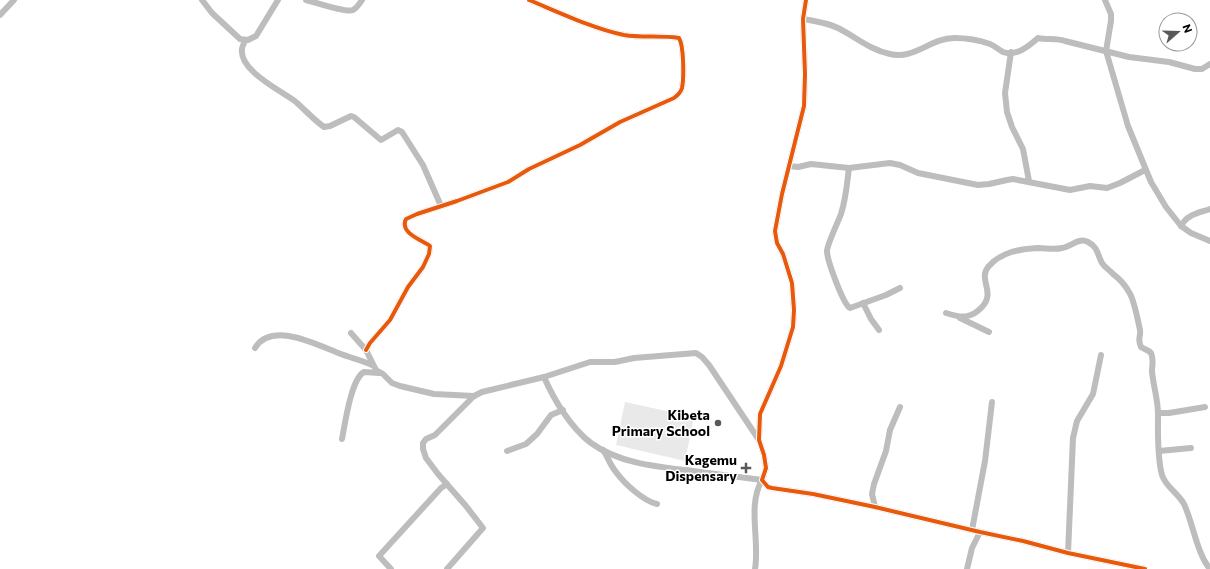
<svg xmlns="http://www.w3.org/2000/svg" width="1210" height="569" font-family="Commissioner,sans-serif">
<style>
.green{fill:#e9e9e9}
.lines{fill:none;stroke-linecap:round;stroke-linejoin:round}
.minor{stroke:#bdbdbd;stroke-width:6}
.cycleway-casing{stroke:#fff;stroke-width:6}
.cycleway{stroke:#e8590c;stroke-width:4}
.poi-dot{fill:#595959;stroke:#fff;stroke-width:1.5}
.labels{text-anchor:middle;stroke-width:3;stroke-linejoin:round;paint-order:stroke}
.poi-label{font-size:14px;font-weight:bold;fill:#000;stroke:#fff;text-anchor:end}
</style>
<rect width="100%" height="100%" fill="#fff"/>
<path class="green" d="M625,402l69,15 -9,44 -69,-16z"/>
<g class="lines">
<g class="minor">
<path d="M202,0l10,13 28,26 8,1 8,-4 22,-36"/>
<path d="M306,0c9,2 40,13 47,10 4,-2 7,-7 9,-10"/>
<path d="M806,0l-3,19 2,55 -1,32 -22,88 -7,37 2,12 6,11 9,29 2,27 -1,17 -12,39 -21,48 -1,26 5,15 2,13 -4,12 6,7 4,1 41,6 62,13 105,25 43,9 45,12 77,16"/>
<path d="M1105,0l6,14v7l-5,30 22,75 23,56 15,25 15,19 10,7 19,8"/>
<path d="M0,15l14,-15"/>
<path d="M803,19c12,2 25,4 35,9 18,9 32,22 52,26 24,6 41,-16 64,-16 11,0 25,2 36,6 5,2 9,6 13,8 13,5 26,-6 35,-14 10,2 18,0 27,3l64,16 40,5 26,7h7l8,-5"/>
<path d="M245,41c-1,2 -3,6 -3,8 -3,22 40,42 54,53 9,8 18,18 28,25l6,-1 21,-10 3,1 27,23 17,-10 4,2 21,33 18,41"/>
<path d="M1011,52l-6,41 2,19 5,15 11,22 6,32"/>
<path d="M789,166l9,1 13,-3 38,4 41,-5 10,2 18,8 60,12 11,-1 18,-4 6,-1 57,11 20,-4 17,2 13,-5 25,-13"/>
<path d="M849,168c-2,15 -3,31 -8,46 -3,8 -14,31 -14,37 0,9 16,53 23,57l36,-13 14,-7"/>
<path d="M1181,226c6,-12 18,-13 29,-17"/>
<path d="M863,303l8,16 8,11"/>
<path d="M946,313c15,5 25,6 36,-6 14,-15 -4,-27 6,-40 13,-15 31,-18 50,-19 8,0 16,2 24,0 9,-1 16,-11 26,-6 10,5 9,12 14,21 3,5 8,7 11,11 7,5 12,11 16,18 5,7 9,29 11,38 1,8 -3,8 1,17 3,2 8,3 10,6 3,6 1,12 1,18 1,14 6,28 6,43 0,18 -1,43 4,61 3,11 16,18 22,29 9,19 13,50 26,65"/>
<path d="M960,318l29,14"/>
<path d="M351,333l15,17 10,20 7,4 9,9 8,3 34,8 40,2"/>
<path d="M255,348c17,-28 64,-2 86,6 10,4 21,6 31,11"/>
<path d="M366,350l4,-7 20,-23 18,-33 15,-20 6,-13 1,-8c-8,-6 -31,-13 -24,-27l11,-5 40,-13 51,-19 21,-13 51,-24 40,-23 54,-24c4,-3 7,-6 8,-10 2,-10 2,-42 -3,-50 -18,-3 -37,0 -55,-3 -30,-6 -66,-23 -95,-35"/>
<path d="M544,377c10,23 27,51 47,66 29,21 68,24 102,28 23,3 46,6 69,9 -15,26 -2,60 -7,89"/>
<path d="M1158,413h11l36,-6"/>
<path d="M342,439c3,-15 9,-60 22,-67l15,1"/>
<path d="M603,450c5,7 7,15 13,22 8,11 27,29 41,32"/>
<path d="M507,451l19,-7 11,-10 14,-19 12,-5"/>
<path d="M1159,451l32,-3"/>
<path d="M875,507l-3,-13 2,-10 12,-33 4,-21 10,-23"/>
<path d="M972,530l13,-69 7,-59"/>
<path d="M1068,553l5,-115 4,-17 16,-27 8,-39"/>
<path d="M391,569l-12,-13 62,-68 6,-4"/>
<path d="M447,569l36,-41 -17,-22 -28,-32 -12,-16 -3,-9v-6l3,-4 9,-4 39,-39 8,-4 62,-15 46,-15h25l19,-4 62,-5 6,4 7,8 50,75"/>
<path d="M967,569l5,-21 8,-16"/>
</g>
<g class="cycleway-casing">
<g id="cycleway">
<path d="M806,0l-3,19 2,55 -1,32 -22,88 -7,37 2,12 6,11 9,29 2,27 -1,17 -12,39 -21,48 -1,26 5,15 2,13 -4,12 6,7 4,1 41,6 62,13 105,25 43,9 45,12 77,16"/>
<path d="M366,350l4,-7 20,-23 18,-33 15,-20 6,-13 1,-8c-8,-6 -31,-13 -24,-27l11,-5 40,-13 51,-19 21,-13 51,-24 40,-23 54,-24c4,-3 7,-6 8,-10 2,-10 2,-42 -3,-50 -18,-3 -37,0 -55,-3 -30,-6 -66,-23 -95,-35"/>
</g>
</g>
<use href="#cycleway" class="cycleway"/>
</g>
<g class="poi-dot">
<circle cx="718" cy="423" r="4"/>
<path d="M744 462h4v4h4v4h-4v4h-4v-4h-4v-4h4z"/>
</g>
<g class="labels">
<g class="poi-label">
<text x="710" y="420">Kibeta<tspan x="710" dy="16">Primary School</tspan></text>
<text x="737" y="465">Kagemu<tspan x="737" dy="16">Dispensary</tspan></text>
</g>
</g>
<g transform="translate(1178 32) rotate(70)"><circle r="19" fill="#ffffff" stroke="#999999"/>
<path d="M0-3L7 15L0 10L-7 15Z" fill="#595959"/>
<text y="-6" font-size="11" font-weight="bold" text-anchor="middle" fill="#000000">N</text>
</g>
</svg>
